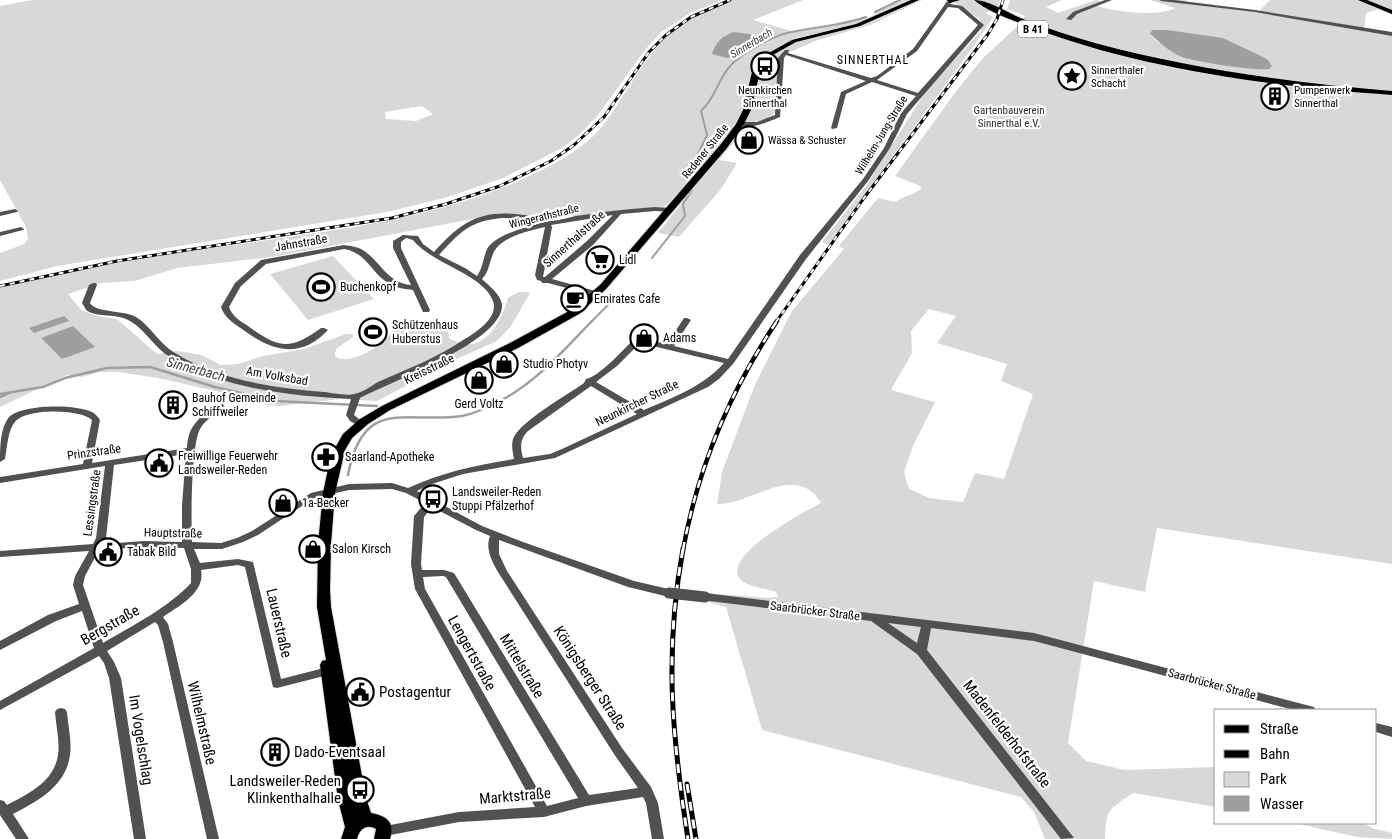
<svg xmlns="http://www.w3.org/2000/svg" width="1392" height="839" font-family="'Roboto Condensed',sans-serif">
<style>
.green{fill:#d8d8d8;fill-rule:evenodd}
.water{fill:#9f9f9f}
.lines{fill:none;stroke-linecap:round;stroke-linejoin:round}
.stream-far1{stroke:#9f9f9f;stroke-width:2}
.stream{stroke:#9f9f9f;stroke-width:2.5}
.major-casing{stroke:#dbdbdb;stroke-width:2}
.highway-casing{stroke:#dbdbdb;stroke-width:2}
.minor{fill:#515151;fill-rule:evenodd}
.major{fill:#000;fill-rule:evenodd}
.highway{fill:#000;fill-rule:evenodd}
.rail-far2-casing{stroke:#000;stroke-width:3}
.rail-far1-casing{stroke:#000;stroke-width:4.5}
.rail-casing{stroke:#000;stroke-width:5}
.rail-far2{stroke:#fff;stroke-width:2;stroke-dasharray:5;stroke-linecap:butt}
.rail-far1{stroke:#fff;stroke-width:2.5;stroke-dasharray:8;stroke-linecap:butt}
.rail{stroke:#fff;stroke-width:3;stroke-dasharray:9;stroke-linecap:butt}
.minor-bridge{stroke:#515151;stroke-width:11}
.labels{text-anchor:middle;stroke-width:4.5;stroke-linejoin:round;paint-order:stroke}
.shield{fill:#fff;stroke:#4c4c4c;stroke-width:1}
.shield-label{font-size:11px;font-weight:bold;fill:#000}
.far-water-label{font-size:11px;font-style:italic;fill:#404040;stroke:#fff}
.far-poi-label{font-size:11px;fill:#000;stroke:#fff;text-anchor:start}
.far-park-label{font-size:11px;fill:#2f2f2f;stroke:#fff}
.far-street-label{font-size:11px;fill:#000;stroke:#fff}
.far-quarter-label{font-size:12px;letter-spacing:1px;fill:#000;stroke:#fff}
.street-label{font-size:12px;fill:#000;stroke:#fff}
.poi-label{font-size:12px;fill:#000;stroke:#fff;text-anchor:start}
.water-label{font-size:14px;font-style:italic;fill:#404040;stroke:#fff}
.near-street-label{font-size:15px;fill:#000;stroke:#fff}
.near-poi-label{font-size:15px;fill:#000;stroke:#fff;text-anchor:start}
</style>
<rect width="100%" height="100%" fill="#fff"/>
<g class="green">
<path d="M32,0h690l-32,13 -29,19 -16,18 -47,65 -18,19 -20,15 -57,29 -55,19 -61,15 -330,54 -57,15v-28l24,-9 4,-5 -2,-12 -26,-47v-174zM422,106l11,8 -17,7 -30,-2 -1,-7z"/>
<path d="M734,0h69l-50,20 42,12 41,-7 29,-9 3,2 8,-4 -3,-2 24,-12h25l-52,25 -55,16 -32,14 -7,57 -10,8 -13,2 -1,5 -9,4 -24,29 18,3 -16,26 -42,48 -21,-4 23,-29 -10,-2 -8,5 -19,1 -70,8 -63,-1 -28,2 -211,40 -95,11 -42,13 -34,2 -33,11 13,16 16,6 20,3 40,35 20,-3 24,4 20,10 17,-1 25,-8 41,-7 42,-15h7v3l-17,12 -1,7c13,10 38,-6 49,-15 5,-5 8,-11 13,-15 8,-1 45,1 51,4l1,8c32,20 51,-12 59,-40 7,-5 13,-8 22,-5l-19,33 -14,15 -36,16 -84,44 -38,-2 -59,7 -20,-2 -18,-7 -84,-19 -40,-6h-19l-17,5 -15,-2 -67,32v-119c84,-22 169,-34 255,-46 97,-14 193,-26 283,-70 22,-11 47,-25 63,-44 25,-31 40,-70 71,-96 18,-16 40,-24 62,-32z"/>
<path d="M955,0h45l-1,6 -13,7 7,4 -20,30 -145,198 -6,-3 44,-56 60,-95 54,-59 3,-6 -4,-8 -24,-14 2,-2z"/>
<path d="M1010,0h52l-16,7 12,6 38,-13 6,1 -10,4c20,6 64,13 83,3l-25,-8h36l-1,3 73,9 12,-12h122v10l-7,-3 -19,6 -2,18 28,5v528l-235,-36 -12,64 -51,-11 -26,162 18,18 39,9 91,-3v40l-83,-14c-25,17 -27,16 -28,46h-60l-11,-27 -13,-15 -259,-67 -36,-123 -22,-6 2,-8 62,5 10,-1 -2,-5c-10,-4 -33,-5 -38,-16 -10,-24 66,-64 83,-73 -25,-42 -70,2 -104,1l5,-32 32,-85 38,-76 52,-62 -5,-3 39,-48 17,4c9,-6 18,-7 26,-13l-1,-3 -25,-10 59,-82 28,-35 41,-38 2,-5 -18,-7zM1152,30l71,8 45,22 -12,9 -73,-12 -28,-17 -5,-6zM929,309l27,7 -19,27 70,21 -6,17 32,13 -29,85 -29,-6 -12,29 -34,-4 -20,-9 -5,-17 9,-26 22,-44 -44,-12 21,-37 -1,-22z"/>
<path d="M333,256l41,43 -66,21 -38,-46z"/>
<path d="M1295,823h68l12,6 17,4v6l-35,-2z"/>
</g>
<g class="water">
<path d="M1152,30h15l56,8 38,18 7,4 4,6 -3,3c-15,2 -73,-7 -87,-12 -12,-5 -23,-15 -32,-23z"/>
<path d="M734,32l16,2 6,5 -10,8 -11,5v5l-8,1 -15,-4c4,-12 10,-18 22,-22z"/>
<path d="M64,316l5,5 -35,12 -5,-5z"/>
<path d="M73,326l22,21 -33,12 -21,-21z"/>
</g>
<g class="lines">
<g class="stream-far1">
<path d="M875,12l25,-12"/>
<path d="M691,169l16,-34 -6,-24c15,-13 17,-34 32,-48 14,-12 35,-25 54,-30 26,-6 53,-7 79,-16"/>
<path d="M652,258l33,-42 -2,-12 9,-14"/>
<path d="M591,322l27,-27"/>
</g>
<g class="stream">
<path d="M0,394l43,-7 22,-9 42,-10 43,-1 65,20 60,14 102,5"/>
<path d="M0,397l9,-4"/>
<path d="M348,475c15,-79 56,-51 114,-59 11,-2 22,-7 32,-12 39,-18 69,-53 98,-83"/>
</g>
<g class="major-casing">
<g id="major">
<path d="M911,0h8l-59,26 -64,16 -25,14 -11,16 -9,38 -7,14 -17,24 -121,141 -27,25 -61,34 -128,62 -22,14 -16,14 -7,12 -10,43 -4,51 -1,46 1,17 35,191 5,15c16,3 24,9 19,26h-16l2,-10c-10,-6 -17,1 -19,10h-16l4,-12 -7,-27 -18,-135 2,-4 4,-1 -9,-53 1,-63 5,-51 5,-24 6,-19 9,-16 17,-15 22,-13 128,-63 61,-33 29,-25 121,-141 15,-20 7,-14 9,-38 15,-18 25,-14 64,-16z"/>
<path d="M1358,0h9l25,10v4z"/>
</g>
</g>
<g class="highway-casing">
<g id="highway">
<path d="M947,0h13l-10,3z"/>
<path d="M974,0c16,0 33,13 49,19 23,9 47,17 72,24 97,26 197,40 297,48v4c-117,-8 -254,-26 -364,-69 -18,-7 -40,-14 -54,-26z"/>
</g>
</g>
<g class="minor">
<path d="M948,0h4l-2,4 12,2 22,19 -77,89 -17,34 -22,33 -62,78 -73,105 -14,15 -11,8 -153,71 -92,16 -34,11 -12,6 65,35 41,16 111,39 39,9 1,3 -1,3 -4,1 -41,-10 -129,-47v14l8,17 115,177 29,39 7,16 6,36h-12l-6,-36 -3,-6 -57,9 -42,11 -85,5 -74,14 -4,-1 -2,-4 2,-4 4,-1 74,-14 76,-5 -120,-218 -4,-25 3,-48 11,-13 -19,-10 -14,-4 -43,1 -35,8 -56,37 -15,7 -21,7h-28l6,14 38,-4 15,3 28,117 51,-13 4,1 2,3 -2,3 -4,1 -55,14 -4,-1 -28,-120 -7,-2 -37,5c5,22 -22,36 -38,47l5,7 5,18 46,197h-12l-44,-197 -5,-17 -3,-3 -48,29 7,11 7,16 25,161h-12l-25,-161 -5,-15 -5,-7 -99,54v-9l94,-53 -12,-37 -26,10 -56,29v-9l48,-26 31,-11 -6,-19 2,-9 14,-25 -89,6v-6l93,-7 3,-6 9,-72 -105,17v-6l83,-13 9,-44c-12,-11 -66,-12 -77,2 -7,7 -8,27 -10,37l-5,3c0,-14 0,-34 9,-45 14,-13 66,-13 83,-5 4,2 6,5 8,8l-8,43 95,-15c0,-5 1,-11 3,-16 4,-10 22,-29 33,-28l1,2 -1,2c-8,6 -18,12 -23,21 -9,17 -9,91 -8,113l29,1 16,-5 15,-7 59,-38 38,-9 43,-1 16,5c34,-16 69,-23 106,-29 -1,-6 -3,-13 -1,-20 6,-17 54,-44 71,-56l2,-4c13,-2 39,-31 49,-41h3l29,6 17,-26h3l4,2 -17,26 54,13 72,-104 63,-76 21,-31 17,-35 15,-17 -44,-14 -26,12 -9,34 -5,1 -1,-1 10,-36 25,-11 -80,-26 -2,3 -4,59c-13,5 -30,14 -43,7l3,-2h17l18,-7 3,-57 7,-8h4l-1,3 83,25 6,-2 36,-27zM948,7l10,1 20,17 -60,68 -41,-13 40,-29zM640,343l84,20c-22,24 -50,34 -80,47l-48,-28 21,-16zM591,386l46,28 -75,35 -12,5 -27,4c-3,-11 -3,-19 5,-27zM186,454l-4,51v37l-38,-1 -41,3 3,-6 8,-73zM432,507l44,23 14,6c-5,13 2,25 8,36l116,182 24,34 -49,7 -135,-222 -10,-3h-22l-1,-6 3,-47zM144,547l40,1 7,21v14c-22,24 -59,43 -88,60l-20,-58 2,-9 14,-26zM443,576l3,1 132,221 -31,8 -122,-217 -2,-12z"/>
<path d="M1105,0h7l-35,14 -6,6 -5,-1 7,-7z"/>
<path d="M1159,0h15l81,10 137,22v4l-137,-24 -94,-11z"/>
<path d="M655,207l16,1 3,2 -3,2 -16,-1 -34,3 -28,31 -41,34 47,13 1,2 -1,2h-3l-48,-13h-6l-1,-2 -4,-1 -2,-5 10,-48c-16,4 -46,10 -52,27 -4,9 -4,18 -11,25 7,7 21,17 20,28 -3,36 -112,75 -142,91l-6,17 11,9 -4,3 -11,-6 -4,-6 5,-16c-61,-3 -127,-10 -181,-42 -16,-9 -24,-27 -40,-36 -12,-8 -34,-3 -44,-11 0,-1 -4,-7 -4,-7l7,-18 4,-2h3l1,2 -7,18c6,10 34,7 46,14 15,9 23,27 39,36 44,27 98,35 149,39 8,1 23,4 30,2 8,-1 17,-8 24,-12 29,-13 59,-24 85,-42 12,-7 36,-22 30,-39 -10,-27 -61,-37 -80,-61l-7,-2 -5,4v6l29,62 -1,2h-6l-10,-22c-8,-1 -16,-2 -23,-6 -19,-10 -22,-31 -46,-35l-78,15 -25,22 -12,21c3,9 11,14 19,19 30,22 42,25 73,2h3l4,2c-28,30 -57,21 -86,-1 -9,-6 -18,-12 -21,-22l14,-24 26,-23 83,-15c8,1 16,2 23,8 15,12 22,30 44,32l-18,-37v-7l10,-6 15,1 5,8 11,8c28,-31 47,-43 90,-37 7,0 20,6 25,6 11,0 23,-5 34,-6 24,-4 48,-6 72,-8zM613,215l-26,26 -42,36h-2l9,-50 -1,-2zM502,218l23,1 16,4c-16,5 -45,11 -54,26 -4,9 -4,19 -10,27l-12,-8 -26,-13c21,-23 31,-34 63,-37z"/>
<path d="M15,209l3,2 -1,1 -17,4v-4z"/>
<path d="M21,227l3,2 -1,1 -23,6v-4z"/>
<path d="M705,593l329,40 276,73 4,1 2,3h-22l-260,-69 -103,-13 -4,22 147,188 -13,1 -144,-185 -46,-33 -170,-21 -1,-3 1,-3zM888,623l33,4 -4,16z"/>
<path d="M61,708l4,1 2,3c1,14 5,29 3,43 -4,31 -32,46 -57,59l16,25h-13l-16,-24v-15l4,1 3,4c21,-11 47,-23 51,-50 2,-14 -2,-29 -3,-43l2,-3z"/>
<path d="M1376,723l16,4v10l-16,-5z"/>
</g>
<use href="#major" class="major"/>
<use href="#highway" class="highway"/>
<g class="rail-far2-casing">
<g id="rail-far2">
<path d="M0,286l117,-25 275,-43 54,-14 54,-18 51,-25 23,-16 30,-28 45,-65 17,-17 25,-18 39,-17"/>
<path d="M776,322l88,-124 124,-164 9,-15 6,-19"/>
</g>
</g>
<g class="rail-far1-casing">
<path id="rail-far1" d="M683,550c15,-83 47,-159 94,-229"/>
</g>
<g class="rail-casing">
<g id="rail">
<path d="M683,549c-19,104 -11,187 5,290"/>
<path d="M687,784l9,55"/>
</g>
</g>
<use href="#rail-far2" class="rail-far2"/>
<use href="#rail-far1" class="rail-far1"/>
<use href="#rail" class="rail"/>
<path class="minor-bridge" d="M669,593l36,4"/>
</g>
<defs>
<g id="bus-ring" transform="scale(1.4375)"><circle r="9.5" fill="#fff" stroke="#000" stroke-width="1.5"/><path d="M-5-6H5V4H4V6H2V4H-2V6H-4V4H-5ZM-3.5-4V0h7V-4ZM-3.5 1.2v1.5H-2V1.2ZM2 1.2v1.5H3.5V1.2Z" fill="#000"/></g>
<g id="sight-ring" transform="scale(1.4375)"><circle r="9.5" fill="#fff" stroke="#000" stroke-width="1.5"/><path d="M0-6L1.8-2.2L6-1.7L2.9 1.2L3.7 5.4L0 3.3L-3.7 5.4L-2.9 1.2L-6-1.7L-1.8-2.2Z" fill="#000"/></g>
<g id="building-ring" transform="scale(1.4375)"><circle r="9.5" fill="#fff" stroke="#000" stroke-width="1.5"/><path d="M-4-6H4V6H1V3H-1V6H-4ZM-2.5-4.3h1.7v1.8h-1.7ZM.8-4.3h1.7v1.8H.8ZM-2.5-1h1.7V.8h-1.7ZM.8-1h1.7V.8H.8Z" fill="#000"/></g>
<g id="shop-ring" transform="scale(1.4375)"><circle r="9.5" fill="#fff" stroke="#000" stroke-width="1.5"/><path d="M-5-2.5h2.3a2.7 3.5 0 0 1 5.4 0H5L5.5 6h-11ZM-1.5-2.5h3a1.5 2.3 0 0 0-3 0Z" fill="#000"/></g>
<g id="supermarket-ring" transform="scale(1.4375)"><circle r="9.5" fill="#fff" stroke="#000" stroke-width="1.5"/><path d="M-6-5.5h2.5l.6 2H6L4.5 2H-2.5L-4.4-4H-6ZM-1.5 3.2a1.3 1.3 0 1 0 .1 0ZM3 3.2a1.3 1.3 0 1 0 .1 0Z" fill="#000"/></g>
<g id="stadium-ring" transform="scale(1.4375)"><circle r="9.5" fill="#fff" stroke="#000" stroke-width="1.5"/><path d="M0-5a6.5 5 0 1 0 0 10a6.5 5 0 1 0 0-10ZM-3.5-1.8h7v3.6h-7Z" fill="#000"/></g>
<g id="cafe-ring" transform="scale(1.4375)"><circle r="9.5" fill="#fff" stroke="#000" stroke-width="1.5"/><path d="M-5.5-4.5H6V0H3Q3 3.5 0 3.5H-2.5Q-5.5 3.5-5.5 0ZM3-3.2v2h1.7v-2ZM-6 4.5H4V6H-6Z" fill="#000"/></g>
<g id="pharmacy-ring" transform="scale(1.4375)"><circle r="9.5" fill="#fff" stroke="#000" stroke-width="1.5"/><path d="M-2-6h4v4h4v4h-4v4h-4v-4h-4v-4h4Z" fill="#000"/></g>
<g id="civic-ring" transform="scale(1.4375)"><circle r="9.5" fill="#fff" stroke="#000" stroke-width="1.5"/><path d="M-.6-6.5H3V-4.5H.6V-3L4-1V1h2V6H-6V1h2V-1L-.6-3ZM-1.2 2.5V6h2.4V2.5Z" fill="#000"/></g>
</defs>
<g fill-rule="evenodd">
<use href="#bus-ring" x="765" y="66"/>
<use href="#sight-ring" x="1072" y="76"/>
<use href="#building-ring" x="1275" y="96"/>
<use href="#shop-ring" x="749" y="140"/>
<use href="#supermarket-ring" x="600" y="260"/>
<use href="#stadium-ring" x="321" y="287"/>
<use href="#cafe-ring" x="575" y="299"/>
<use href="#stadium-ring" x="373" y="332"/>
<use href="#shop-ring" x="644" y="338"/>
<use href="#shop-ring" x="504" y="364"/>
<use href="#shop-ring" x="479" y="380"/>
<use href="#building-ring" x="173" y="405"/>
<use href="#pharmacy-ring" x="326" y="457"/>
<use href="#civic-ring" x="159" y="463"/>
<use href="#bus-ring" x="433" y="499"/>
<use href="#shop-ring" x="283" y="503"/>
<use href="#shop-ring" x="313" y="549"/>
<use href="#civic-ring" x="108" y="552"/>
<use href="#civic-ring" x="360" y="692"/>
<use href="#building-ring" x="275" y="752"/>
<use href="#bus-ring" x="360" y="790"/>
</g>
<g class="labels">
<rect class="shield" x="1018" y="20.5" width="30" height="17" rx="4"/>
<g class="shield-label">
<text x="1033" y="33">B 41</text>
</g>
<g class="far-water-label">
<text transform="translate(751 43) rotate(-31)" y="4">Sinnerbach</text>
</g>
<g class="far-poi-label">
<text x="1091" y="74">Sinnerthaler<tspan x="1091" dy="13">Schacht</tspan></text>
<text x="765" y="94" text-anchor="middle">Neunkirchen<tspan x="765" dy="13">Sinnerthal</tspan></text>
<text x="1294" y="94">Pumpenwerk<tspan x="1294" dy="13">Sinnerthal</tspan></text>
<text x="768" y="144">Wässa &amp; Schuster</text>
</g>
<g class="far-park-label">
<text x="1009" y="114">Gartenbauverein<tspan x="1009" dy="13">Sinnerthal e.V.</tspan></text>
</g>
<g class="far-street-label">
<text transform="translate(881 135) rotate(-59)" y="4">Wilhelm-Jung-Straße</text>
<text transform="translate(705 151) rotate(-51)" y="4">Redener Straße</text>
<text transform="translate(544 216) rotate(-14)" y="4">Wingerathstraße</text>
</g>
<g class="far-quarter-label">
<text x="873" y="64">SINNERTHAL</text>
</g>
<g class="street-label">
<text transform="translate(574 239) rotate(-42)" y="4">Sinnerthalstraße</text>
<text transform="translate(301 243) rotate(-10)" y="4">Jahnstraße</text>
<text transform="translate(429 369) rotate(-26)" y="4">Kreisstraße</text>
<text transform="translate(277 376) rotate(10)" y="4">Am Volksbad</text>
<text transform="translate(637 403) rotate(-26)" y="4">Neunkircher Straße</text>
<text transform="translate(94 452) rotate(-8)" y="4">Prinzstraße</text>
<text transform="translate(92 503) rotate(-82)" y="4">Lessingstraße</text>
<text transform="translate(173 533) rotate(1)" y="4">Hauptstraße</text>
<text transform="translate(815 611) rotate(7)" y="4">Saarbrücker Straße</text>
<text transform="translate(1212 684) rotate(15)" y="4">Saarbrücker Straße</text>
</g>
<g class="poi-label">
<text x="619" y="264">Lidl</text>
<text x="340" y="291">Buchenkopf</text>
<text x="594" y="303">Emirates Cafe</text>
<text x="392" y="329">Schützenhaus<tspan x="392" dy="14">Huberstus</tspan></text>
<text x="663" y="342">Adams</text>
<text x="523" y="368">Studio Photyv</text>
<text x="192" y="402">Bauhof Gemeinde<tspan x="192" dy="14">Schiffweiler</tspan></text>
<text x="479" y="408" text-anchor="middle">Gerd Voltz</text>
<text x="178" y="460">Freiwillige Feuerwehr<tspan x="178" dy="14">Landsweiler-Reden</tspan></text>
<text x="345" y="461">Saarland-Apotheke</text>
<text x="452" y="496">Landsweiler-Reden<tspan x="452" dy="14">Stuppi Pfälzerhof</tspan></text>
<text x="302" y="507">1a-Becker</text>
<text x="332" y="553">Salon Kirsch</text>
<text x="127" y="556">Tabak Bild</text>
</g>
<g class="water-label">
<text transform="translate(196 369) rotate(15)" y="5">Sinnerbach</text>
</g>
<g class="near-street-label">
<text transform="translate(279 623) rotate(77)" y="5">Lauerstraße</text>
<text transform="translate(110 625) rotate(-30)" y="5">Bergstraße</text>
<text transform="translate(472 653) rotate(61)" y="5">Lengertstraße</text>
<text transform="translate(522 666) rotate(59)" y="5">Mittelstraße</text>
<text transform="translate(590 678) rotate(57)" y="5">Königsberger Straße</text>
<text transform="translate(202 723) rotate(77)" y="5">Wilhelmstraße</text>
<text transform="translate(1007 734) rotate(52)" y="5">Madenfelderhofstraße</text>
<text transform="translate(141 740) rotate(81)" y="5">Im Vogelschlag</text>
<text transform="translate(515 796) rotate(-5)" y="5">Marktstraße</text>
</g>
<g class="near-poi-label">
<text x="379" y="697">Postagentur</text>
<text x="294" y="757">Dado-Eventsaal</text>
<text x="341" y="786" text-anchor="end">Landsweiler-Reden<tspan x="341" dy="17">Klinkenthalhalle</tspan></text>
</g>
</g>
<rect x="1214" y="709" width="162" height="115" fill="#ffffff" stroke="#999999"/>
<rect x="1224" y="725" width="25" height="8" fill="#000000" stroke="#999999"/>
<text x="1260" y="734" font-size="15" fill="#000000">Straße</text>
<rect x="1224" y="750" width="25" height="8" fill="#000000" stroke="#999999"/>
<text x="1260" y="759" font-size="15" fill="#000000">Bahn</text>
<rect x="1224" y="772" width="25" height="15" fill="#d8d8d8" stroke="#999999"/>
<text x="1260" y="784" font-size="15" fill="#000000">Park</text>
<rect x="1224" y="796" width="25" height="15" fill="#9f9f9f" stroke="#999999"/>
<text x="1260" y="809" font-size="15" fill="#000000">Wasser</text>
</svg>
